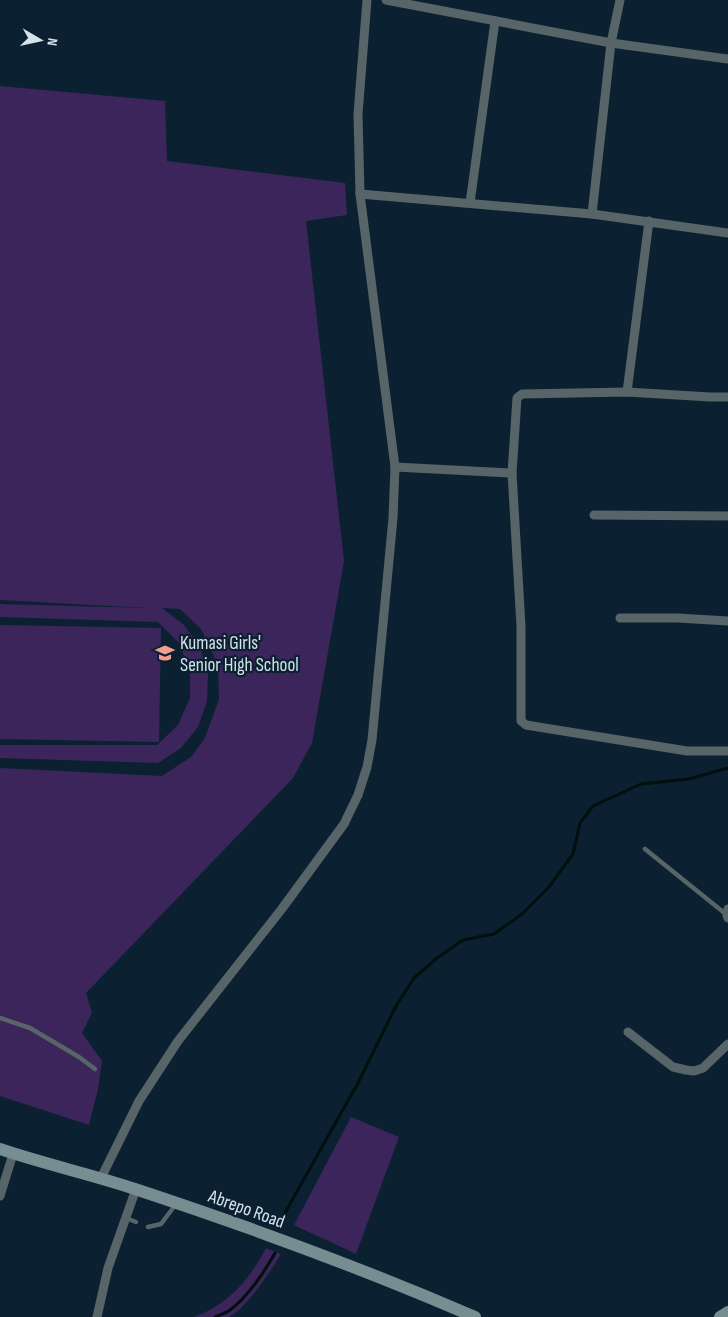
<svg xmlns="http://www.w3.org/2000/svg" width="728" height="1317" font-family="'Sofia Sans Condensed',sans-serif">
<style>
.green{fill:#3b255b}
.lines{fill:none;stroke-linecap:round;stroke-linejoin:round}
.stream{stroke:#01100d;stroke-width:3}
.service{stroke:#576568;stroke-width:4.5}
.minor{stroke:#576568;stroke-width:9}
.secondary{stroke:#768d92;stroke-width:12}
.labels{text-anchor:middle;stroke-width:4.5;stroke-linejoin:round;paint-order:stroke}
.poi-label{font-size:19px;fill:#d4e2ec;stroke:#0b2131;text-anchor:start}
.street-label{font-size:19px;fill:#d4e2ec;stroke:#0b2131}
</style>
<rect width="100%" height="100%" fill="#0b2131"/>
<g class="green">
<path d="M0,86l165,15 2,60 178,22 2,32 -41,6 38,340 -32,182 -19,35 -207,215 6,20 -10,20 20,28 -4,28 -9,36 -89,-29v-328l162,8 29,-19 14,-19 14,-39 -1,-34 -17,-36 -21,-20 -18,-1 22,17 16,22 8,26 -1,28 -9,26 -17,21 -23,15 -158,-5v-13h157l21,-20 12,-27v-29l-12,-27 -20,-20 -158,-5v-13l145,4 -145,-8z"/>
<path d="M0,625l161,3 -2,114 -159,-3z"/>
<path d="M351,1117l48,20 -43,117 -62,-29z"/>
<path d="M266,1248l15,6c-8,14 -37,57 -52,63 -8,0 -26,0 -35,0 34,-12 56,-38 72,-69z"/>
</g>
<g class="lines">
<g class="stream">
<path d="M282,1218l76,-135 38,-77 18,-28 23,-20 26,-18 31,-6 28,-20 27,-27 24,-33 7,-31 13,-17 48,-22 48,-5 39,-11"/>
<path d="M215,1317c5,-2 11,-4 15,-7 17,-12 35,-39 45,-57"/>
</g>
<g class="service">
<path d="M645,849l82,66"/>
<path d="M0,1018l30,10 49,29 16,12"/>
<path d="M126,1218l10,4"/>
<path d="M148,1227l13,-3 15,-20"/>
</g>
<g class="minor">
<path d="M386,0l225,43 117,16"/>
<path d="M360,194l232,20 136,19"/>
<path d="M470,203l25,-182"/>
<path d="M592,214l19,-171 9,-43"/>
<path d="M627,392l22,-171"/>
<path d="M728,397h-18l-83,-5 -105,2 -5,4 -5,75 9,153v95l5,4 161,26h41"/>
<path d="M395,467l117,6"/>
<path d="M594,515l134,1"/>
<path d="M620,618h58l50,3"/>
<path d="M728,909l-1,6 1,3"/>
<path d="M628,1032l45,35 13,3 8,1 9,-3 25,-24"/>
<path d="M101,1178l38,-77 39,-60 103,-131 63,-86 14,-29 9,-28 5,-27 21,-222 2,-51 -35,-273 -2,-80 9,-114"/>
<path d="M0,1196l13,-42"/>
<path d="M97,1317l11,-49 28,-79"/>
</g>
<g class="secondary">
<path d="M0,1149c44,15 90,25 135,40 115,38 229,80 340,128"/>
<path d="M720,1317l8,-5"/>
</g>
</g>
<defs>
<g id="school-bare" transform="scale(1.5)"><path d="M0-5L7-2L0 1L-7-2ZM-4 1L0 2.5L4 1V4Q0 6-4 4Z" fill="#f59c91" stroke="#0b2131" stroke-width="2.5" paint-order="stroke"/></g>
</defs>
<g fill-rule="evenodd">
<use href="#school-bare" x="165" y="653"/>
</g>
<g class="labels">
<g class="poi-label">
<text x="180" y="649">Kumasi Girls'<tspan x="180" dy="22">Senior High School</tspan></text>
</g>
<g class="street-label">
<text transform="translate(247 1208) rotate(20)" y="7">Abrepo Road</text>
</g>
</g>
<g transform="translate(40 40) rotate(99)" stroke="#0b2131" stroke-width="4" paint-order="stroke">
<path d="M0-4L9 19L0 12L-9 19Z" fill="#d4e2ec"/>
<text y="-8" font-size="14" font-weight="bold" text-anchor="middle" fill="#d4e2ec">N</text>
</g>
</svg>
